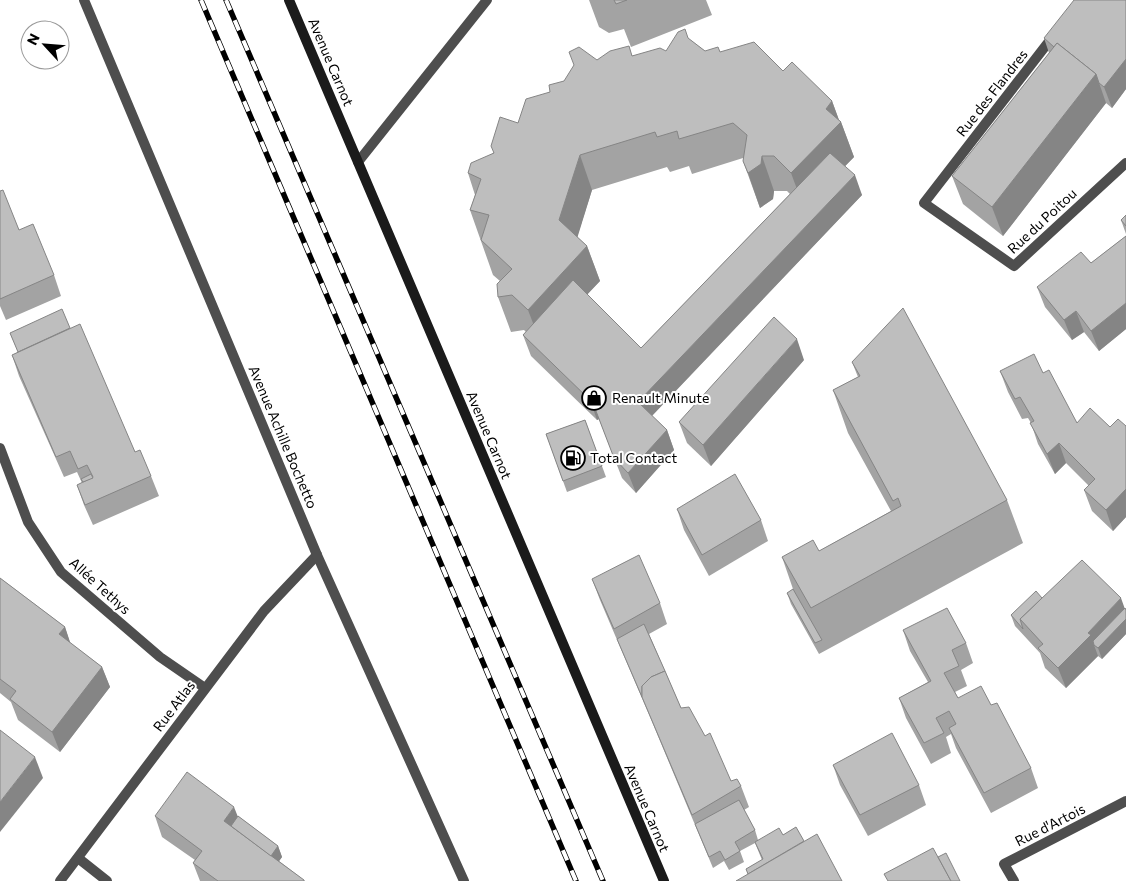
<svg xmlns="http://www.w3.org/2000/svg" width="1126" height="881" font-family="Commissioner,sans-serif">
<style>
.lines{fill:none;stroke-linecap:round;stroke-linejoin:round}
.minor{stroke:#4e4e4e;stroke-width:10}
.tertiary{stroke:#4e4e4e;stroke-width:10}
.secondary{stroke:#1b1b1b;stroke-width:10}
.rail-casing{stroke:#000;stroke-width:5.5}
.rail{stroke:#fff;stroke-width:4;stroke-dasharray:11;stroke-linecap:butt}
.wall{fill:#a3a3a3;fill-rule:evenodd}
.shaded-wall{fill:#858585}
.building{fill:#bebebe;stroke:#858585}
.labels{text-anchor:middle;stroke-width:4;stroke-linejoin:round;paint-order:stroke}
.street-label{font-size:14px;fill:#000;stroke:#fff}
.poi-label{font-size:14px;fill:#000;stroke:#fff;text-anchor:start}
</style>
<rect width="100%" height="100%" fill="#fff"/>
<g class="lines">
<g class="minor">
<path d="M1054,35l-130,168 90,63 112,-103"/>
<path d="M358,162l129,-162"/>
<path d="M0,448l28,74 33,50 99,85 45,31"/>
<path d="M78,858l29,23"/>
<path d="M60,881l204,-270 53,-56"/>
<path d="M1014,881l-10,-17 122,-63"/>
</g>
<path class="tertiary" d="M84,0l233,555 147,326"/>
<path class="secondary" d="M289,0l375,881"/>
<g class="rail-casing">
<g id="rail">
<path d="M201,0l375,881"/>
<path d="M226,0l377,881"/>
</g>
</g>
<use href="#rail" class="rail"/>
</g>
<g class="wall">
<path d="M589,0h117l6,15 -81,32 -7,-18 -15,4 -10,-6z"/>
<path d="M1126,0v89l-14,19 -6,-5 -103,133 -40,-32 -11,-28 97,-123 -5,-15z"/>
<path d="M689,39l16,12 15,1 63,19 49,30 7,19 2,2 13,35 -9,9 17,29 -210,221 15,14 7,20 -38,43 -14,-15 -23,-59 -2,1 -66,-64 -8,-21 3,-3 -2,-2 -13,2 -13,-35 2,-16 -7,-6 -23,-65 5,-15 -7,-22 25,-20 25,-30 32,-31 14,-11 33,-21 32,-14 3,10 34,-5zM743,158v3l17,47 13,-9 1,-8h13l3,3 -149,154 -54,-54 13,-13 -13,-35 -10,-9 15,-47 75,-23 3,5 19,-6 3,8z"/>
<path d="M0,191l19,39 35,45 7,21 -55,24 -6,-14z"/>
<path d="M1126,215v19l-5,-14z"/>
<path d="M1126,236v93l-27,22 -15,-19 -12,8 -27,-33 -8,-20 54,-24z"/>
<path d="M70,328l65,124 16,24 8,20 -66,29 -9,-20 -7,-20 5,-2 -5,-11 -13,5 -45,-101 -7,-21 6,-3 -8,-19z"/>
<path d="M804,360l-93,106 -24,-23 -8,-21z"/>
<path d="M852,362l155,138 16,43 -204,111 -28,-50 -4,-11 6,-4 -11,-32 37,-6 72,-40 -43,-78 -15,-43 25,-13z"/>
<path d="M1000,371l43,2 34,50 33,4 16,-1v91l-13,14 -21,-20 -8,-21 5,-4 -23,-23 -11,11 -17,-30 -7,-21 -3,-5 -6,1 -14,-27z"/>
<path d="M585,420l21,57 -39,15 -21,-58z"/>
<path d="M677,509l84,11 7,21 -59,35 -25,-46z"/>
<path d="M0,578l65,49 5,16 32,24 8,20 -50,65 -42,-32 -7,-18 -11,-9z"/>
<path d="M592,579l68,24 7,21 -18,10 32,74 50,73 10,5 8,21 -5,3 11,20 3,10 25,-5 13,-8 -48,47 -2,-5 16,-9 -7,-17 -15,8 4,11 -15,8 -5,-9 -11,7 -63,-151 -6,-14 -44,-103z"/>
<path d="M1042,598l83,10 1,2v24l-24,25 -4,-3 -32,32 -21,-20 -5,-15 -25,-27 -4,-11z"/>
<path d="M903,630l63,13 7,20 -12,7 6,16 -12,6 3,6 33,7 40,63 7,20 -47,25 -35,-65 -5,-14 -5,3 5,16 -20,11 -25,-46 -7,-20 29,-16 -18,-31z"/>
<path d="M833,765l86,20 7,20 -58,31 -28,-51z"/>
<path d="M155,816h83l40,30 4,11 -3,4 26,20h-105l-7,-18 2,-3 -33,-23z"/>
</g>
<g class="shaded-wall">
<path d="M1126,59v30l-14,19 -8,-21z"/>
<path d="M1096,74l10,29 -103,133 -11,-29z"/>
<path d="M832,101l8,22 1,-1 13,35 -50,51 -13,-35 35,-64z"/>
<path d="M580,155l12,35 -20,65 -13,-35z"/>
<path d="M762,156l12,35 -1,8 -13,9 -12,-35z"/>
<path d="M855,175l7,20 -217,228 -7,-21z"/>
<path d="M587,246l13,35 -59,63 -13,-34z"/>
<path d="M1126,303v26l-27,22 -8,-20z"/>
<path d="M1076,311l8,21 -12,8 -8,-20z"/>
<path d="M797,339l7,21 -93,106 -8,-21z"/>
<path d="M591,398l8,21 -2,1 -7,-20z"/>
<path d="M667,430l7,20 -38,43 -8,-20z"/>
<path d="M1059,443l7,20 -11,11 -8,-20z"/>
<path d="M1126,489v28l-13,14 -7,-21z"/>
<path d="M1121,598l5,14v22l-24,25 -4,-11 -4,-3 4,11 -32,32 -8,-20 30,-35z"/>
<path d="M65,627l7,21 -13,-14z"/>
<path d="M102,667l8,20 -50,65 -8,-20z"/>
<path d="M35,757l8,21 -43,54v-30z"/>
<path d="M234,807l8,20 -7,9 -11,-15z"/>
<path d="M278,846l4,11 -10,14 -4,-11z"/>
</g>
<g class="building">
<path d="M614,0h13l-11,4z"/>
<path d="M1074,0h52v59l-22,28 -5,-4 -3,-9 -39,-31 -3,4 -10,-9z"/>
<path d="M685,29l3,9 17,13 13,-4 2,5 34,-10 29,29 9,-9 40,39 -6,8 15,13 -50,51 -17,-17h-12l-1,8 -13,9 -5,-12 4,-26 -14,-12 -54,16 -2,-8 -20,6 -2,-5 -75,23 -21,65 28,26 -59,64 -16,-15 -14,2 -1,-13 15,-15 -31,-29 8,-25 -19,-5 11,-31 -13,-6 3,-10 23,-10 -3,-7 9,-29 18,6 8,-24 24,-7 -1,-7 15,-4 10,-16 -5,-13 10,-5 18,13 13,-9 19,-5 3,10 28,-8 6,3 12,-19z"/>
<path d="M1057,43l39,31 -104,133 -40,-31z"/>
<path d="M830,153l25,22 -217,227 29,28 -39,43 -14,-15 -23,-60 -1,2 -67,-65 50,-55 68,68z"/>
<path d="M3,190l16,40 14,-6 21,51 -54,24v-108z"/>
<path d="M1126,215v11l-5,-6z"/>
<path d="M1126,236v67l-35,28 -15,-20 -12,9 -27,-33 44,-35 10,11z"/>
<path d="M903,308l104,192 -196,108 -29,-51 31,-17 6,11 82,-45 -3,-8 -5,3 -60,-111 27,-14 -8,-14z"/>
<path d="M62,309l8,19 -52,24 -8,-19z"/>
<path d="M774,317l23,22 -94,106 -24,-23z"/>
<path d="M80,324l55,128 5,-2 11,26 -66,29 -8,-20 16,-8 -6,-12 -9,4 -8,-18 -14,6 -44,-102z"/>
<path d="M1034,354l9,19 6,-3 28,53 13,-15 20,19 8,-8 8,7v63l-20,21 -22,-20 11,-11 -36,-36 -12,11 -17,-31 4,-2 -14,-24 -5,2 -15,-28z"/>
<path d="M585,420l17,46 -39,15 -17,-47z"/>
<path d="M91,474l2,4 -10,4 -2,-3z"/>
<path d="M735,474l26,46 -59,35 -25,-46z"/>
<path d="M639,555l21,48 -46,26 -22,-50z"/>
<path d="M1082,560l39,38 -33,35 3,2 -33,33 -20,-20 5,-4 -23,-25z"/>
<path d="M0,578l65,49 -6,7 43,33 -50,65 -42,-33 6,-8 -16,-12z"/>
<path d="M793,589l29,51 -7,3 -28,-50z"/>
<path d="M1036,591l6,7 -22,21 3,10 -12,-14z"/>
<path d="M947,608l19,35 -14,7 7,16 -15,7 14,25 23,-12 10,19 6,-2 34,65 -47,25 -35,-65 7,-4 -7,-13 -13,7 8,15 -20,10 -25,-45 32,-17 -28,-51z"/>
<path d="M1125,608l1,2v9l-28,29 -4,-3 -1,-4z"/>
<path d="M644,624l21,47 -14,6 -9,9v11l-25,-58z"/>
<path d="M665,671l16,37 8,-1 16,29 5,-3 21,48 6,-2 4,7 -49,29 -50,-118v-11l9,-9z"/>
<path d="M0,730l35,27 -35,45z"/>
<path d="M892,733l27,52 -59,30 -27,-50z"/>
<path d="M187,772l47,35 -10,14 80,59v1h-86l-25,-18 9,-12 -47,-35z"/>
<path d="M739,800l16,30 -20,12 5,9 -15,9 -5,-9 -11,6 -14,-33z"/>
<path d="M238,816l40,30 -7,10 -40,-30z"/>
<path d="M796,827l8,14 -56,33 -2,-5 17,-10 -8,-17 24,-14 4,7z"/>
<path d="M817,834l25,47h-106z"/>
<path d="M933,848l18,33h-63l-4,-7z"/>
<path d="M946,853l14,28h-9l-13,-24z"/>
</g>
<defs>
<g id="shop-ring" transform="scale(1.25)"><circle r="9.5" fill="#fff" stroke="#000" stroke-width="1.5"/><path d="M-5-2.5h2.3a2.7 3.5 0 0 1 5.4 0H5L5.5 6h-11ZM-1.5-2.5h3a1.5 2.3 0 0 0-3 0Z" fill="#000"/></g>
<g id="fuel-ring" transform="scale(1.25)"><circle r="9.5" fill="#fff" stroke="#000" stroke-width="1.5"/><path d="M-5.5-6h7V0h2V4h1.3V-2.5L3-4.5l.8-.8L6-3V5H2.5V1h-1V6h-7ZM-4.2-4.7v3.2H.2V-4.7Z" fill="#000"/></g>
</defs>
<g fill-rule="evenodd">
<use href="#shop-ring" x="594" y="398"/>
<use href="#fuel-ring" x="573" y="458"/>
</g>
<g class="labels">
<g class="street-label">
<text transform="translate(331 62) rotate(67)" y="5">Avenue Carnot</text>
<text transform="translate(992 93) rotate(-52)" y="5">Rue des Flandres</text>
<text transform="translate(1042 221) rotate(-43)" y="5">Rue du Poitou</text>
<text transform="translate(489 435) rotate(67)" y="5">Avenue Carnot</text>
<text transform="translate(283 437) rotate(67)" y="5">Avenue Achille Bochetto</text>
<text transform="translate(100 586) rotate(42)" y="5">Allée Tethys</text>
<text transform="translate(174 706) rotate(-53)" y="5">Rue Atlas</text>
<text transform="translate(647 808) rotate(67)" y="5">Avenue Carnot</text>
<text transform="translate(1050 825) rotate(-27)" y="5">Rue d'Artois</text>
</g>
<g class="poi-label">
<text x="612" y="403">Renault Minute</text>
<text x="590" y="463">Total Contact</text>
</g>
</g>
<g transform="translate(45 45) rotate(296)"><circle r="24" fill="#ffffff" stroke="#999999"/>
<path d="M0-4L9 19L0 12L-9 19Z" fill="#000000"/>
<text y="-8" font-size="14" font-weight="bold" text-anchor="middle" fill="#000000">N</text>
</g>
</svg>
